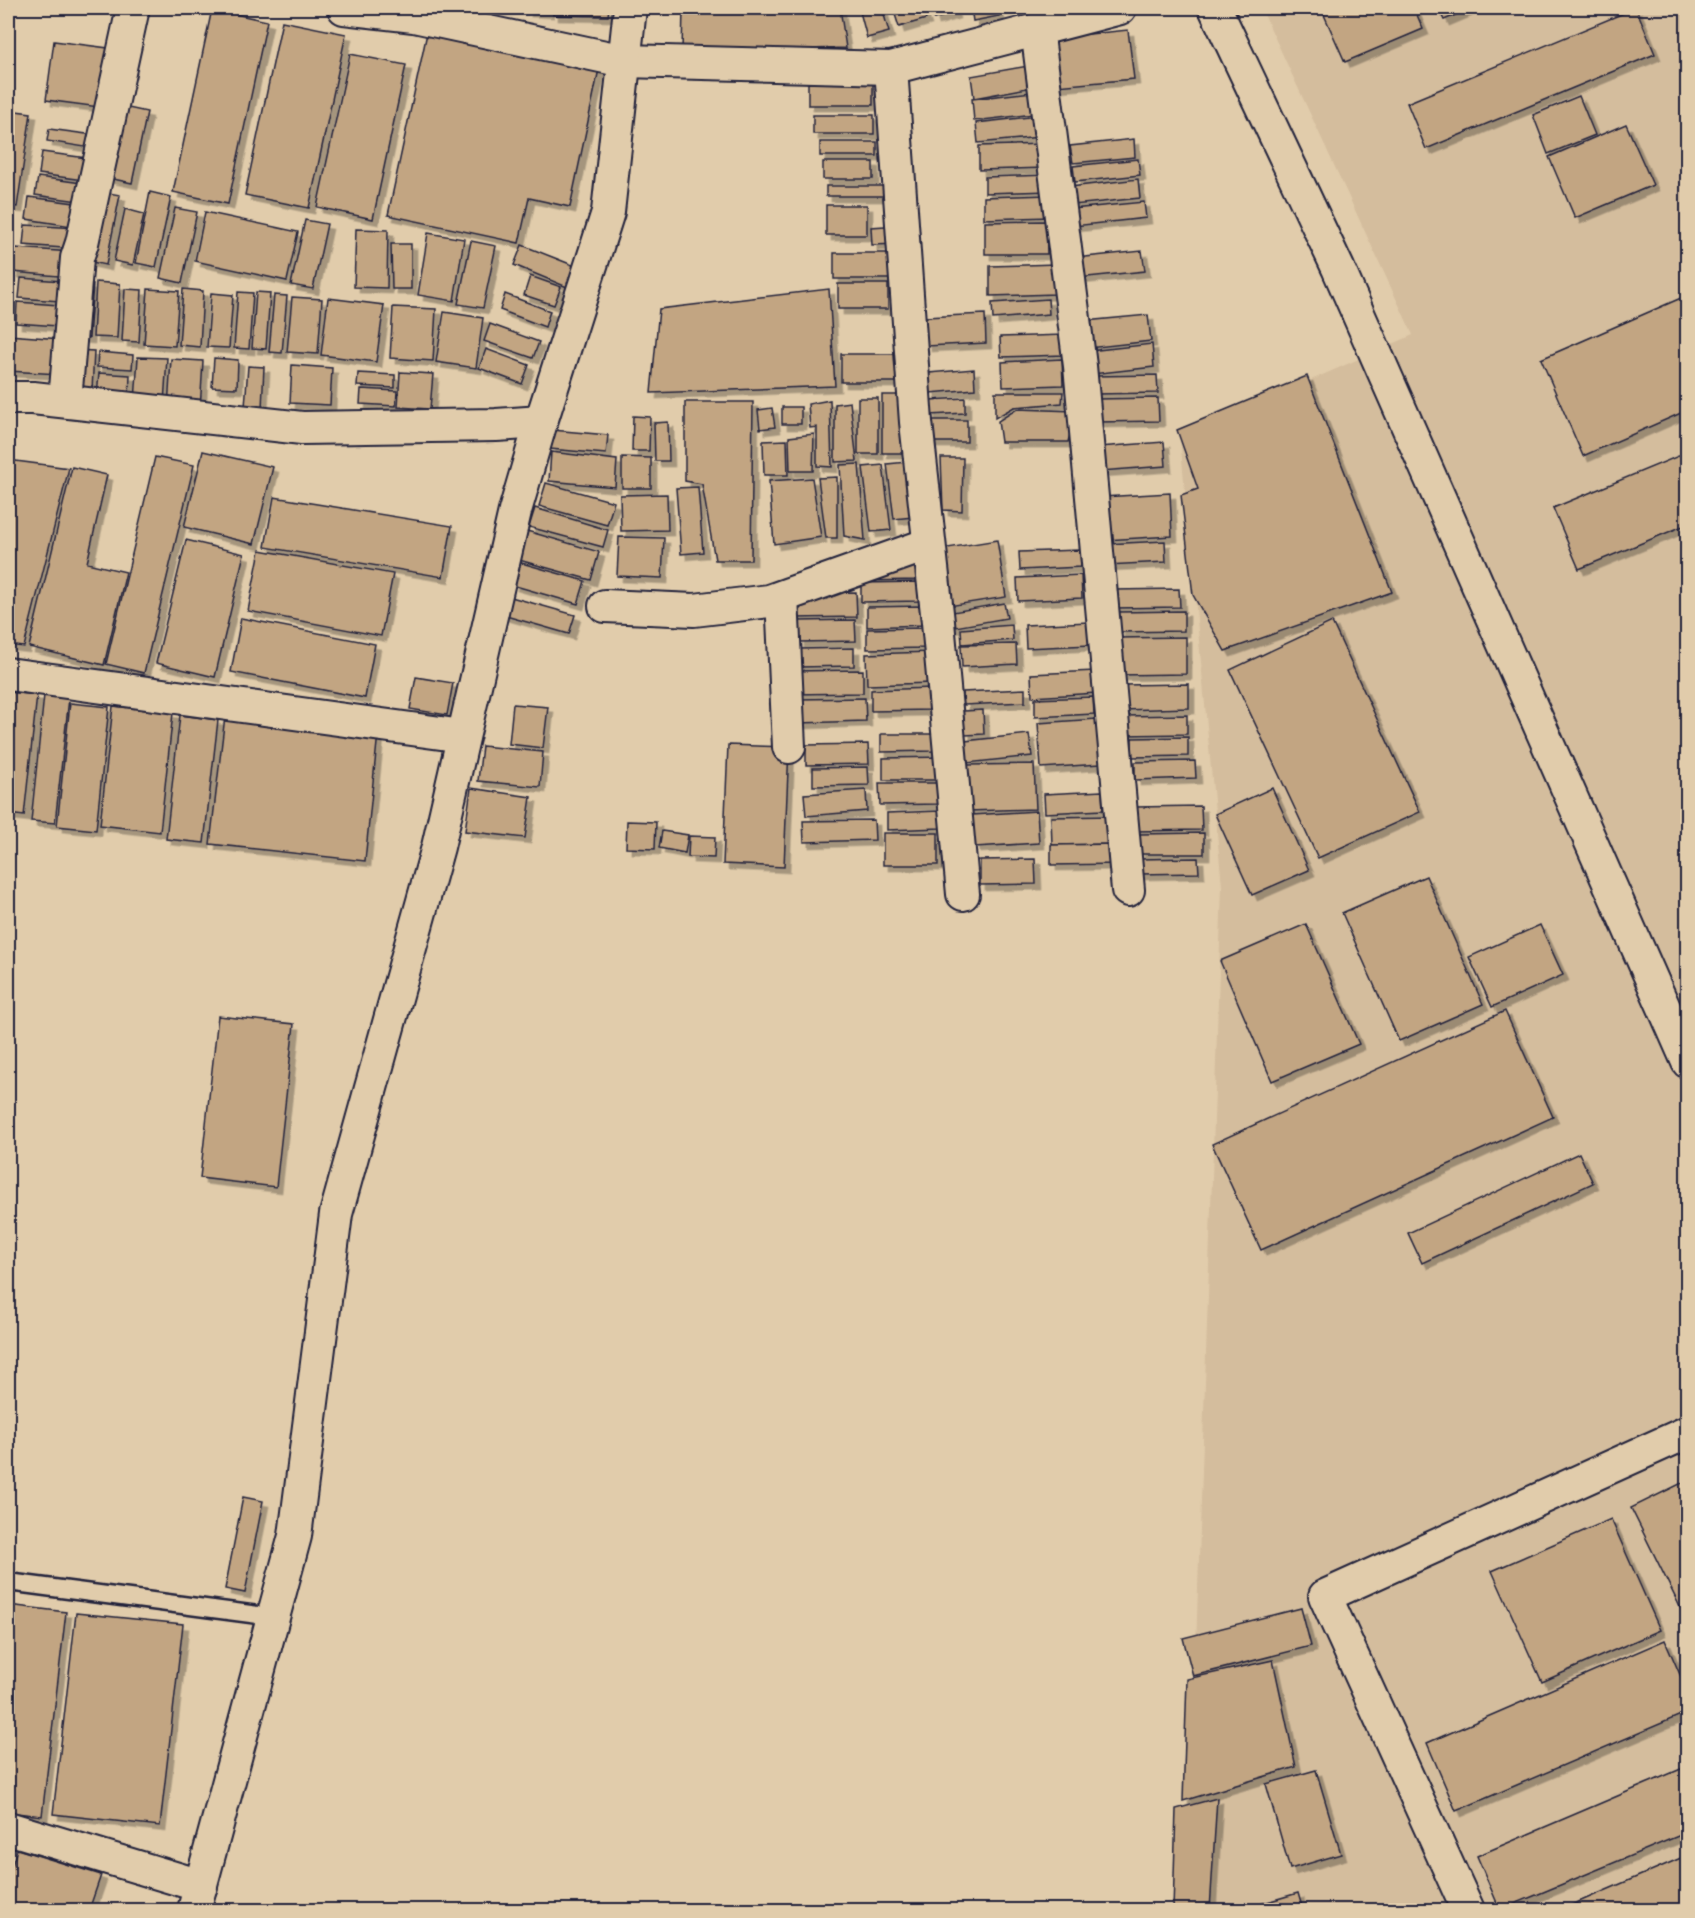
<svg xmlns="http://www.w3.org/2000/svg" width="1695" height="1918" font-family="Delius,sans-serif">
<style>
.built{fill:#d4bd9d}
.building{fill:#c2a582;stroke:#22223b;stroke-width:1.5;filter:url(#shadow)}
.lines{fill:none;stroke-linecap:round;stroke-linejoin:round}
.service-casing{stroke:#22223b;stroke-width:21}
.minor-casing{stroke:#22223b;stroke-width:36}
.service{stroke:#e1ccab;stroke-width:16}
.minor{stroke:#e1ccab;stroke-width:32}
</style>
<defs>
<filter id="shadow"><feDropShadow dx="5.5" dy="5.5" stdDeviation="0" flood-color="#0004"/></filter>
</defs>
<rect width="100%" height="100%" fill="#e1ccab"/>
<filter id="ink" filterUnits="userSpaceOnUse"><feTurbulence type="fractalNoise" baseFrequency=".0167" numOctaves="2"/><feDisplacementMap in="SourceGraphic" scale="12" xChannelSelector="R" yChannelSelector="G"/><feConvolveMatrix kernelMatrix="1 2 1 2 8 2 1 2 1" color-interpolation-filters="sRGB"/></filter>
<g filter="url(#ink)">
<path class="built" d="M1261,8h426v1902h-500l35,-1024 -42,-448 233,-103z"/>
<g class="building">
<path d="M527,8h21v4l-22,-1z"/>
<path d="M553,8h56l-1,8 -55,-1z"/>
<path d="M683,8h157l6,40 -164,4z"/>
<path d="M859,8h23l7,24 -22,6z"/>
<path d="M893,8h29l4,11 -27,8z"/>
<path d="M931,8h22l1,5 -20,6z"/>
<path d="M971,8h27l1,8 -26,5z"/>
<path d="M1321,8h93l9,21 -78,33z"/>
<path d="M1438,8h34l-28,12z"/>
<path d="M1636,8l19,46 -229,95 -19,-46z"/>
<path d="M212,9l55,12 -39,183 -55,-12z"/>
<path d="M282,21l64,13 -37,174 -64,-13z"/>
<path d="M1128,30l6,49 -77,7 -6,-48z"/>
<path d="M427,33l172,36 -29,138 -41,-9 -10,45 -131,-28z"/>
<path d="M54,41l54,7 -9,59 -53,-7z"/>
<path d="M350,54l56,11 -33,154 -56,-12z"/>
<path d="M1034,65l4,21 -64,12 -3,-22z"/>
<rect x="808" y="83" width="65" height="22"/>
<path d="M1032,92l2,22 -60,7 -2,-22z"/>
<path d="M1579,96l16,39 -47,19 -15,-39z"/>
<path d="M119,106l28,6 -15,71 -28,-6z"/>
<path d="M8,110l23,3 -14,94 -9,-1z"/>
<rect x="813" y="115" width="61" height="19"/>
<path d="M1039,116l1,21 -62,6 -2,-20z"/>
<path d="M1626,124l27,61 -78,33 -26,-61z"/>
<path d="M49,129l45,6 -3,13 -44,-7z"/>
<path d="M1134,139l1,18 -62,6 -3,-17z"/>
<rect x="820" y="142" width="57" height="14"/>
<path d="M1046,144v24l-67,2v-24z"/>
<path d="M42,152l52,7 -3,22 -52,-7z"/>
<path d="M1138,159l2,16 -65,7 -2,-16z"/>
<rect x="823" y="162" width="50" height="17"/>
<path d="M1050,175v16l-65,2v-16z"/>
<path d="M38,177l51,7 -3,18 -51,-7z"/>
<path d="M1138,179l2,19 -67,7 -3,-18z"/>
<rect x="826" y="186" width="59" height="10"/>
<path d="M98,191l22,4 -14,70 -23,-5z"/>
<path d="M150,192l21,5 -15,70 -20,-4z"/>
<path d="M1049,195l1,22 -66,2v-22z"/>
<path d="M29,197l53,7 -4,23 -52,-8z"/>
<path d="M1144,202l2,16 -72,8 -2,-17z"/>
<rect x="826" y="205" width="41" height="30"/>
<path d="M175,208l22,4 -15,71 -22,-5z"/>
<path d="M125,209l19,5 -11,51 -19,-4z"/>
<path d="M205,212l93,20 -11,49 -92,-20z"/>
<path d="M305,220l22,4 -14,65 -22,-4z"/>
<path d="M1046,221l1,33h-62v-32z"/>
<path d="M25,225l53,3 -1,21 -54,-4z"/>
<path d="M899,225v19l-27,1 -1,-18z"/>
<path d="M356,229l32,1 -1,58 -33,-1z"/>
<path d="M428,233l36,6 -10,62 -36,-6z"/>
<path d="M471,241l25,5 -13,62 -25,-4z"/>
<path d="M391,244h20v45h-19z"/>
<path d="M522,245l53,21 -8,21 -53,-22z"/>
<path d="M15,248l57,4 -2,25 -57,-5z"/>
<path d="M1142,251l3,20 -67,7 -2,-20z"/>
<rect x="834" y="253" width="68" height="26"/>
<path d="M1056,264v30l-66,2v-30z"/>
<path d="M530,276l31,11 -7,18 -30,-10z"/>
<path d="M21,278l41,3 -2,20 -41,-3z"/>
<path d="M96,282l24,2 -3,54 -24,-1z"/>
<path d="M78,284h15l-4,54 -14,-1z"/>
<rect x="838" y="284" width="50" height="25"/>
<path d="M125,289l17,1 -3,52 -17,-1z"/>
<path d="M148,289l31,2 -4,55 -31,-2z"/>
<path d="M183,289l20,2 -3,56 -21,-2z"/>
<path d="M829,289l6,97 -184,7 8,-84z"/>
<path d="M238,292l15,1 -4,56 -15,-1z"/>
<path d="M256,292l14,1 -4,56 -14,-1z"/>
<path d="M211,293l22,2 -4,53 -22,-1z"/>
<path d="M505,294l45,17 -5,16 -45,-17z"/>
<path d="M274,295l13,1 -5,57 -13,-1z"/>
<path d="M1688,295v115l-105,46 -42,-97z"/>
<path d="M292,297l30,2 -4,55 -31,-2z"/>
<path d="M328,298l56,7 -8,57 -55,-7z"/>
<path d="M1048,299l1,15 -56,5 -1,-16z"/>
<path d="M17,302l42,3 -1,21 -42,-3z"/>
<path d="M393,307l43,2 -3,52 -43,-3z"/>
<path d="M444,312l39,6 -7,50 -40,-6z"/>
<path d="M985,314l1,29 -60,3 -1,-29z"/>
<path d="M1148,315l3,26 -63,7 -3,-27z"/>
<path d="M490,324l49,18 -6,16 -49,-17z"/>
<path d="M8,335l53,4 -2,35 -51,-3z"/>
<path d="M1064,335v20l-63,2 -1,-20z"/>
<path d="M1152,344l2,23 -62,7 -3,-23z"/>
<path d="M486,349l43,16 -7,19 -43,-16z"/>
<path d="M75,350l19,1 -2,40 -20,-1z"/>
<path d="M98,352l35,3 -1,14 -35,-2z"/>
<rect x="841" y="354" width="56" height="28"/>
<path d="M138,357l29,1 -3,45 -29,-2z"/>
<path d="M214,358l24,2 -1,28 -25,-1z"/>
<path d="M171,359l32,2 -3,49 -32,-2z"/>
<path d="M1062,359l1,26 -60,2 -1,-25z"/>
<path d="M292,365l40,3 -2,37 -40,-2z"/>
<path d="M248,366l16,1 -2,41 -17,-1z"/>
<path d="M974,369l1,20 -45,4 -1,-20z"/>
<path d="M400,372l33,2 -3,35 -32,-2z"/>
<path d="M99,373l31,2 -1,23 -32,-2z"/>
<path d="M358,373l37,2v13l-38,-2z"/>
<path d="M1157,375l1,18 -64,1v-18z"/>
<path d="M1307,376l85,216 -167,59 -32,-56 -12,-100 17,-6 -21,-59z"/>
<path d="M361,389l36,2 -1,15 -36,-2z"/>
<path d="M995,392h68l-1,11 -48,4 -19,11z"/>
<rect x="882" y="395" width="24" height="58"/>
<rect x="858" y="398" width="20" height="56"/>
<path d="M965,398v15l-35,2 -1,-15z"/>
<path d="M1158,398l1,23 -62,1 -1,-23z"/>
<path d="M830,400l2,67 -15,-1v-39l-7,1 -2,-24z"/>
<path d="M685,402h68l-2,158h-36l-13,-76 -17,-3z"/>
<path d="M850,402l7,59 -22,1v-58z"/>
<rect x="782" y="407" width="19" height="17"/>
<path d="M772,408l3,19 -15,2 -2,-19z"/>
<path d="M1017,409l58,2 -7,31h-67l-3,-21z"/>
<path d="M633,416l17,1 -1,34h-17z"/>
<rect x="929" y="420" width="38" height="22"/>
<path d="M668,422l1,39h-14l-1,-38z"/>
<path d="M552,430l56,5 -2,19 -56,-5z"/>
<path d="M814,434l-1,37h-23l-1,-34z"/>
<path d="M787,440l1,35h-24l-1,-34z"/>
<path d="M1164,442l2,24 -66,5 -1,-24z"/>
<path d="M203,451l70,16 -19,77 -70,-17z"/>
<path d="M551,452l66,8 -2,27 -66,-6z"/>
<path d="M1688,452v72l-109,45 -26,-61z"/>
<path d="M155,457l39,8 -50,208 -38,-9z"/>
<path d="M622,457l29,1v30h-29z"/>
<path d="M941,458h22l-1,53 -19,-1z"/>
<path d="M8,460l61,8 -45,179 -16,-2z"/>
<path d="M907,462l6,55 -19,2 -7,-55z"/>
<path d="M859,464l6,76 -21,-4 -4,-71z"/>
<path d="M883,465l8,65 -20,2 -8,-65z"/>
<path d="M72,467l35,8 -20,88 39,9 -22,93 -75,-18z"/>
<path d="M837,477v61h-11l-8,-60z"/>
<path d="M812,478l9,59 -47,7 -5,-63z"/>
<path d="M546,483l68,19 -7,23 -68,-19z"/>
<path d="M698,487l5,65 -22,2 -5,-66z"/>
<path d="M1170,493l2,43 -67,4 -3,-43z"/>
<path d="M667,494l1,36 -47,1 -1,-36z"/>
<path d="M274,497l178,29 -9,51 -178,-30z"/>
<path d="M535,508l73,22 -5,17 -74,-20z"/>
<path d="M527,531l72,21 -8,28 -72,-20z"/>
<path d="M619,537l45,1 -2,40 -45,-2z"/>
<path d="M186,540l58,14 -29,123 -59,-14z"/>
<path d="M997,540l9,57 -57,9 -8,-57z"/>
<path d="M1165,541l1,21 -60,3 -1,-21z"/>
<path d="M260,550l133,24 -12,62 -133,-25z"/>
<path d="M1080,550l1,17 -61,3 -1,-18z"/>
<path d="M919,559v21l-59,1z"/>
<path d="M518,562l67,19 -7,23 -66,-19z"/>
<path d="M1081,575l1,23 -64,3 -1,-23z"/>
<path d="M921,582v19l-60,1v-19z"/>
<path d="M1179,589l1,18 -67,1v-18z"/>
<path d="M856,592l1,25 -62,1 -1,-25z"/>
<path d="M504,595l71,20 -6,19 -70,-20z"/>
<path d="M1004,603l3,15 -57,10 -3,-15z"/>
<path d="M923,606v19l-56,2v-20z"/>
<path d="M1184,611v20l-65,1v-20z"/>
<path d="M241,618l134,26 -10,54 -134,-26z"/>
<path d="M855,620l1,21 -57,1v-21z"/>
<path d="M1089,622l2,23 -65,3 -1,-23z"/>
<path d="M1332,622l88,190 -102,46 -88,-188z"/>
<path d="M1012,625l1,15 -51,4 -1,-15z"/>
<path d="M927,628v20l-60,1v-20z"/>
<path d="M1186,637v37l-69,1v-37z"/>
<path d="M1016,644l1,20 -55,3 -1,-22z"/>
<path d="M854,648v18l-56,1v-18z"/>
<path d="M932,652v31l-65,2 -1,-31z"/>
<path d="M863,670v23l-71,1v-23z"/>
<path d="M1095,671l2,22 -65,4 -1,-23z"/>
<path d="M416,677l37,6 -6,32 -37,-6z"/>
<path d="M1189,684v24l-68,2v-25z"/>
<path d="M932,688l1,22 -62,1v-21z"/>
<path d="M1025,689v13l-61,3 -1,-13z"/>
<path d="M8,692l29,3 -13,121 -16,-2z"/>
<path d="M44,695l25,3 -14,125 -24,-2z"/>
<path d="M1093,697l1,17 -59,3v-18z"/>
<path d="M865,698l1,23 -68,2v-24z"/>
<path d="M70,703l39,4 -13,123 -39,-4z"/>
<path d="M513,704l35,3 -5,41 -34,-4z"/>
<path d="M113,706l60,7 -13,119 -60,-7z"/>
<path d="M983,710l1,24 -19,1 -2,-24z"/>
<path d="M180,715l38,5 -14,123 -38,-4z"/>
<path d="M1187,715v19l-63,1 -1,-19z"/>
<path d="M225,716l153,17 -13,128 -155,-17z"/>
<path d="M1097,719l3,45 -59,4 -3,-45z"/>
<path d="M881,734h54v17l-54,1z"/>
<path d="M1029,734l3,22 -65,7 -2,-22z"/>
<path d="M1188,737v19l-56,1v-19z"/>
<path d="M868,744l1,20 -63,1v-20z"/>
<path d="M728,745l61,2 -5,120 -61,-3z"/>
<path d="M482,746l61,6 -3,35 -62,-6z"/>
<path d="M946,757v23h-63v-22z"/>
<path d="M1195,761l1,17 -61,2v-18z"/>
<path d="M1034,764l2,45 -68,2 -2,-46z"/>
<path d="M868,767l1,18 -56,1v-18z"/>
<path d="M879,783h59v21l-58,1z"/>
<path d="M471,788l60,9 -6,41 -60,-7z"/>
<path d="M1272,788l37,82 -57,25 -37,-81z"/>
<path d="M866,790l1,21 -61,5 -2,-22z"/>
<path d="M1102,791l1,19 -58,3 -1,-19z"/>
<path d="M1201,806l1,24 -68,1v-24z"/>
<path d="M940,811l1,17 -54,2v-17z"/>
<path d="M1037,811l2,32 -64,4 -3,-32z"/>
<path d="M1113,816v28l-61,1 -1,-28z"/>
<path d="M874,820l1,20 -71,2 -1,-21z"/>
<path d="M627,821l29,1 -1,27 -29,-1z"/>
<path d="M662,831l26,4 -3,18 -26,-5z"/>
<rect x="883" y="833" width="55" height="32"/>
<path d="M1204,833v21h-65v-20z"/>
<path d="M689,836l26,1 -1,21 -26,-1z"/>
<path d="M1121,844v20l-70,1v-20z"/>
<path d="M1198,858l1,15 -60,1v-15z"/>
<path d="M1035,859l1,25 -56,1v-25z"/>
<path d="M1426,876l57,128 -84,37 -57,-128z"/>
<path d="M1306,924l53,120 -87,37 -52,-120z"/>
<path d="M1540,925l23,50 -71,32 -23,-50z"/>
<path d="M1505,1011l48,106 -292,133 -49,-106z"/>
<path d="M218,1016l76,8 -18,163 -76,-9z"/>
<path d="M1579,1153l14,30 -171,80 -14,-30z"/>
<path d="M1688,1480v136l-3,1 -54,-109z"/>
<path d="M243,1497l20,4 -18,92 -20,-4z"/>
<path d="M1611,1519l49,111 -118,52 -50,-111z"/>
<path d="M8,1605l58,7 -24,204 -34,-4z"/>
<path d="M1301,1608l10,38 -118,30 -10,-38z"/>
<path d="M76,1613l107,11 -23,202 -107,-12z"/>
<path d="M1665,1640l23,53v19l-232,99 -29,-68z"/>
<path d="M1273,1660l23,107 -113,34 4,-122z"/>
<path d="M1688,1766v66l-188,78 -23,-54z"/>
<path d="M1316,1770l25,84 -51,15 -24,-85z"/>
<path d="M1217,1798l-7,112h-37l3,-101z"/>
<path d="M17,1849l84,26 -12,35h-65l-16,-5v-26z"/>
<path d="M1688,1855v55h-128z"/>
<path d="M1298,1893l5,17h-64z"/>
</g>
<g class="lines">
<g class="service-casing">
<path id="service" d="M8,1582l265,35"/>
</g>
<g class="minor-casing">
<g id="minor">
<path d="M344,8l70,8 210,45 267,7 229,-60"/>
<path d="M1215,8l123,260 350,794"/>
<path d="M1037,29l43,337 48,524"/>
<path d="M891,68l25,354 22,200 25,272"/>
<path d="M8,398h25l269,30 194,-3 45,-3"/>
<path d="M65,401l12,-143 5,-15 51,-235"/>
<path d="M782,597l7,150"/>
<path d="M605,606l89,4 75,-9 160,-57"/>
<path d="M8,674l455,62"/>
<path d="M8,1828l193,58"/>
<path d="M194,1910l101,-374 41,-322 102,-367 77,-336 26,-89 67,-210 22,-204"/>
<path d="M1468,1910l-143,-314 363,-164"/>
</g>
</g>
<use href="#service" class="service"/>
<use href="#minor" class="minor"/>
</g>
</g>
<rect width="1695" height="1918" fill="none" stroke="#e1ccab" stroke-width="30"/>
<rect x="15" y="15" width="1665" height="1888" fill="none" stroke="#22223b" stroke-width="2" filter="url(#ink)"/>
</svg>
